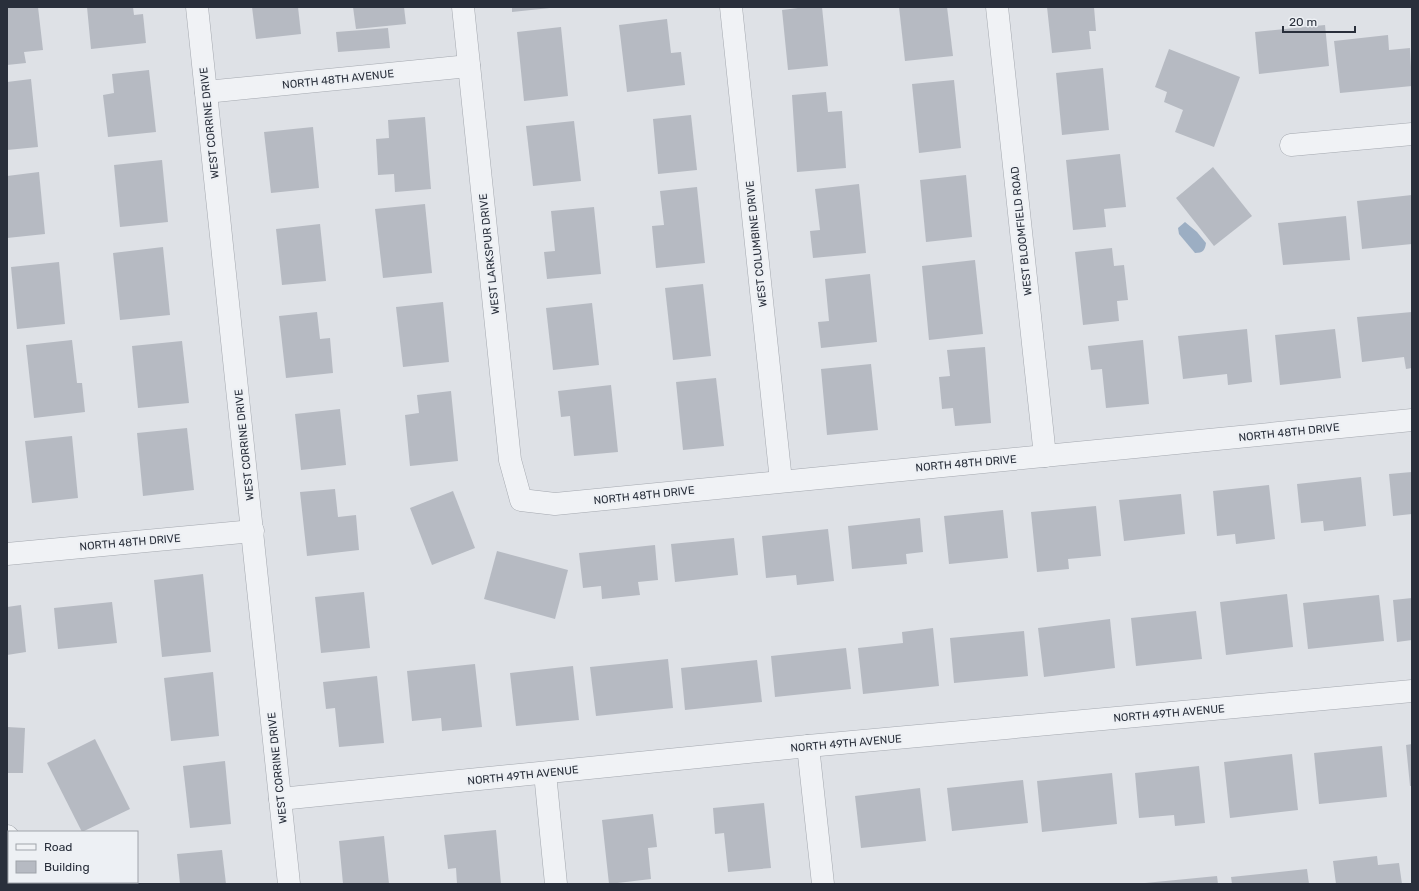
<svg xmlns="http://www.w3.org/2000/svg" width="1419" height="891" font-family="Rubik,sans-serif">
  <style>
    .water { fill: #9caec3 }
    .building { fill: #b6bac2 }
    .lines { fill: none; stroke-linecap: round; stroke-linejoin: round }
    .minor-casing { stroke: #a4a8af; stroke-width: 23 }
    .minor { stroke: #f0f2f5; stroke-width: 22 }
    .labels { text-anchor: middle; stroke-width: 4; stroke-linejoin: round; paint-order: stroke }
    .street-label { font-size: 11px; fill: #292f3b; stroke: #edf0f4 }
  </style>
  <rect width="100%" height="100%" fill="#dee1e6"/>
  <path class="water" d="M1185 222 1197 232 1206 243C1205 250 1203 253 1195 253L1179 234 1178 228Z"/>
  <g class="building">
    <path d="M7 7H38L43 50 24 52 26 63 7 65Z"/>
    <path d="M87 7H133L134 15 143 14 146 43 91 49Z"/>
    <path d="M252 7H298L301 34 256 39Z"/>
    <path d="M353 7H404L406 24 356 29Z"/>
    <path d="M512 7H550V8L512 12Z"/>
    <path d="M806 7H822L828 66 788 70 782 10Z"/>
    <path d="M899 7H947L953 56 905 61Z"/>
    <path d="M1047 7H1094L1096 31H1089L1091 49 1052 53Z"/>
    <path d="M667 19 671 53 681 52 685 85 627 92 619 25Z"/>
    <path d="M1325 25 1329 66 1259 74 1255 32Z"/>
    <path d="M561 27 568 96 524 101 517 32Z"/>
    <path d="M388 28 390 48 338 52 336 32Z"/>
    <path d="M1388 35 1389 50 1410 48 1412 86 1340 93 1334 41Z"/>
    <path d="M1169 49 1240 77 1214 147 1175 132 1183 110 1164 102 1167 92 1155 87Z"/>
    <path d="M1103 68 1109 130 1062 135 1056 73Z"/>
    <path d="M149 70 156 132 108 137 103 95 114 93 112 74Z"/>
    <path d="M31 79 38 147 7 150V82Z"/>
    <path d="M954 80 961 148 919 153 912 84Z"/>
    <path d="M826 92 828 112 842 111 846 168 797 172 792 95Z"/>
    <path d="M691 115 697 170 658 174 653 119Z"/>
    <path d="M425 117 431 189 395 192 394 174 378 175 376 139 389 138 388 120Z"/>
    <path d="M574 121 581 181 533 186 526 126Z"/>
    <path d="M313 127 319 188 271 193 264 132Z"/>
    <path d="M1120 154 1126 207 1104 209 1106 227 1073 230 1066 160Z"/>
    <path d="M162 160 168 222 120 227 114 165Z"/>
    <path d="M1213 167 1252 216 1214 246 1176 198Z"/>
    <path d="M39 172 45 234 7 238V176Z"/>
    <path d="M966 175 972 237 926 242 920 180Z"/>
    <path d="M859 184 866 253 813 258 810 231 820 230 815 189Z"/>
    <path d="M697 187 705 263 656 268 652 226 664 225 660 191Z"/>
    <path d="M1412 195V244L1362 249 1357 201Z"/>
    <path d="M425 204 432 273 383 278 375 209Z"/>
    <path d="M594 207 601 274 547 279 544 252 555 251 551 211Z"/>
    <path d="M1346 216 1350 260 1283 265 1278 223Z"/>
    <path d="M320 224 326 281 282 285 276 229Z"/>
    <path d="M163 247 170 315 120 320 113 253Z"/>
    <path d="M1112 248 1114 266 1124 265 1128 300 1117 301 1119 321 1083 325 1075 252Z"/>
    <path d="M975 260 983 334 929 340 922 266Z"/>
    <path d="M59 262 65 324 17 329 11 267Z"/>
    <path d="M870 274 877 342 821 348 818 322 829 321 825 279Z"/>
    <path d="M703 284 711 356 673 360 665 288Z"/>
    <path d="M443 302 449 362 403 367 396 307Z"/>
    <path d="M592 303 599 365 553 370 546 308Z"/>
    <path d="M317 312 320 339 330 338 333 373 286 378 279 316Z"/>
    <path d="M1412 312V368L1406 369 1404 357 1362 362 1357 317Z"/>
    <path d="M1247 329 1252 382 1228 385 1227 374 1183 379 1178 336Z"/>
    <path d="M1335 329 1341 378 1280 385 1275 335Z"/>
    <path d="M72 340 77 383H82L85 412 34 418 26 345Z"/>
    <path d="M1143 340 1149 404 1106 408 1102 369 1091 370 1088 346Z"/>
    <path d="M182 341 189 403 138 408 132 346Z"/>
    <path d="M985 347 991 423 955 426 953 408 942 409 939 377 950 376 947 350Z"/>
    <path d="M871 364 878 430 827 435 821 369Z"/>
    <path d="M716 378 724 446 683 450 676 382Z"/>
    <path d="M611 385 618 452 574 456 570 416 561 417 558 391Z"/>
    <path d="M451 391 458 461 410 466 405 415 419 413 417 395Z"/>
    <path d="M340 409 346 465 301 470 295 414Z"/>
    <path d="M187 428 194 490 143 496 137 433Z"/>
    <path d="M72 436 78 498 32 503 25 441Z"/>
    <path d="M1412 472V514L1393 516 1389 474Z"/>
    <path d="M1361 477 1366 526 1324 531 1323 521 1301 523 1297 484Z"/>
    <path d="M1269 485 1275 539 1236 544 1235 534 1217 536 1213 491Z"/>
    <path d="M335 489 338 517 356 515 359 550 307 556 300 492Z"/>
    <path d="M453 491 475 548 432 565 410 508Z"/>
    <path d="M1181 494 1185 534 1124 541 1119 500Z"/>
    <path d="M1096 506 1101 556 1068 559 1069 569 1037 572 1031 512Z"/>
    <path d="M1003 510 1008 558 949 564 944 516Z"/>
    <path d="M920 518 923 552 906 554 907 564 852 569 848 526Z"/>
    <path d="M828 529 834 581 797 585 796 575 766 578 762 536Z"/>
    <path d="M734 538 738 575 675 582 671 544Z"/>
    <path d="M655 545 658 580 638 582 640 595 602 599 601 586 583 588 579 553Z"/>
    <path d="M497 551 568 570 555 619 484 599Z"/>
    <path d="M203 574 211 652 162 657 154 580Z"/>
    <path d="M364 592 370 648 321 653 315 597Z"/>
    <path d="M1287 594 1293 647 1226 655 1220 602Z"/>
    <path d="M1379 595 1384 641 1308 649 1303 603Z"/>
    <path d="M1412 598V640L1397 642 1393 600Z"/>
    <path d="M112 602 117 643 58 649 54 608Z"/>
    <path d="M21 605 26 652 7 655V607Z"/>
    <path d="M1196 611 1202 659 1136 666 1131 618Z"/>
    <path d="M1110 619 1115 668 1044 677 1038 628Z"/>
    <path d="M933 628 939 686 863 694 858 648 903 643 902 632Z"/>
    <path d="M1024 631 1028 676 954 683 950 638Z"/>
    <path d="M846 648 851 689 775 697 771 656Z"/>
    <path d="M668 659 673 708 596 716 590 667Z"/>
    <path d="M757 660 762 702 685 710 681 668Z"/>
    <path d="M475 664 482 727 442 731 441 718 412 721 407 671Z"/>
    <path d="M573 666 579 720 516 726 510 673Z"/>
    <path d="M213 672 219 736 171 741 164 678Z"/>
    <path d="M377 676 384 743 339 747 335 708 326 709 323 682Z"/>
    <path d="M7 727 25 728 23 773H7Z"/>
    <path d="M95 739 130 809 82 832 47 763Z"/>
    <path d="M1412 744V786H1410L1406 745Z"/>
    <path d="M1382 746 1387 797 1319 804 1314 753Z"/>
    <path d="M1292 754 1298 810 1230 818 1224 762Z"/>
    <path d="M225 761 231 824 190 828 183 766Z"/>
    <path d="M1199 766 1205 823 1175 826 1174 815 1139 818 1135 773Z"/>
    <path d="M1112 773 1117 824 1042 832 1037 781Z"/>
    <path d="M1023 780 1028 823 952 831 947 788Z"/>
    <path d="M920 788 926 841 861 848 855 796Z"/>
    <path d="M764 803 771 868 728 872 724 833 715 834 713 808Z"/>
    <path d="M653 814 657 847 648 848 651 879 609 884 602 820Z"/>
    <path d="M496 830 501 884H457L456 868 448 869 444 835Z"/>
    <path d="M384 836 389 884H343L339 841Z"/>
    <path d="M222 850 226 884H180L177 854Z"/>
    <path d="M1377 856 1378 865 1399 863 1402 884H1336L1333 861Z"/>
    <path d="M1307 869 1309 884H1232L1231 877Z"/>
    <path d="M1217 876 1218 884H1145V883Z"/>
    <path d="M77 882H126L127 884H77Z"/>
  </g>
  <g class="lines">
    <g class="minor-casing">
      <g id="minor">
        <path d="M197 7 289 884"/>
        <path d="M463 7 510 460 521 500 555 504 1412 420"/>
        <path d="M731 7 781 481"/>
        <path d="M997 7 1045 456"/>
        <path d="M206 92 469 66"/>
        <path d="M1291 145 1412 134"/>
        <path d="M7 554 253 531"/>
        <path d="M808 746 823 884"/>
        <path d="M545 773 556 884"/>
        <path d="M280 799 808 746 1412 691"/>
        <path d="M7 836 9 838"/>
        <path d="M21 882 22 884"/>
      </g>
    </g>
    <use href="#minor" class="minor"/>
  </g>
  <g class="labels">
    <g class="street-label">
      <text transform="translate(338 79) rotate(-6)" y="4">NORTH 48TH AVENUE</text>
      <text transform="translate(209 123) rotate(-96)" y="4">WEST CORRINE DRIVE</text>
      <text transform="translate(1021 231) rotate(-96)" y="4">WEST BLOOMFIELD ROAD</text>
      <text transform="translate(756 244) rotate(-96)" y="4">WEST COLUMBINE DRIVE</text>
      <text transform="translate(489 254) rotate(-96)" y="4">WEST LARKSPUR DRIVE</text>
      <text transform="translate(1289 432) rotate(-6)" y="4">NORTH 48TH DRIVE</text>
      <text transform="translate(244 445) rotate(-96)" y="4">WEST CORRINE DRIVE</text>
      <text transform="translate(966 463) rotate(-5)" y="4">NORTH 48TH DRIVE</text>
      <text transform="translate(644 495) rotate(-6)" y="4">NORTH 48TH DRIVE</text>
      <text transform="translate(130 542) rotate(-5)" y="4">NORTH 48TH DRIVE</text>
      <text transform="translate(1169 713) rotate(-5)" y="4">NORTH 49TH AVENUE</text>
      <text transform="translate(846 743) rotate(-5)" y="4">NORTH 49TH AVENUE</text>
      <text transform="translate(277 768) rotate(-96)" y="4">WEST CORRINE DRIVE</text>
      <text transform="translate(523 775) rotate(-6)" y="4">NORTH 49TH AVENUE</text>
    </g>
  </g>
  <rect width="1419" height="891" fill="none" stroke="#292f3b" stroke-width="16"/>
  <rect x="8" y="831" width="130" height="52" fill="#edf0f4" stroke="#9fa3aa"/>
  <rect x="16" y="844" width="20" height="6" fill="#f0f2f5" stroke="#9fa3aa"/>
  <text x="44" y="851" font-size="12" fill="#292f3b">Road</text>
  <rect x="16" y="861" width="20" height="12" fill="#b6bac2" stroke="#9fa3aa"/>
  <text x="44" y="871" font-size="12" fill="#292f3b">Building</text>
  <path d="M1283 26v6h72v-6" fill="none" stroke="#292f3b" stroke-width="2"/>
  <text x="1289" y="26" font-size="12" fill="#292f3b" stroke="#edf0f4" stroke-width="3" paint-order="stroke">20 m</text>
</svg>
